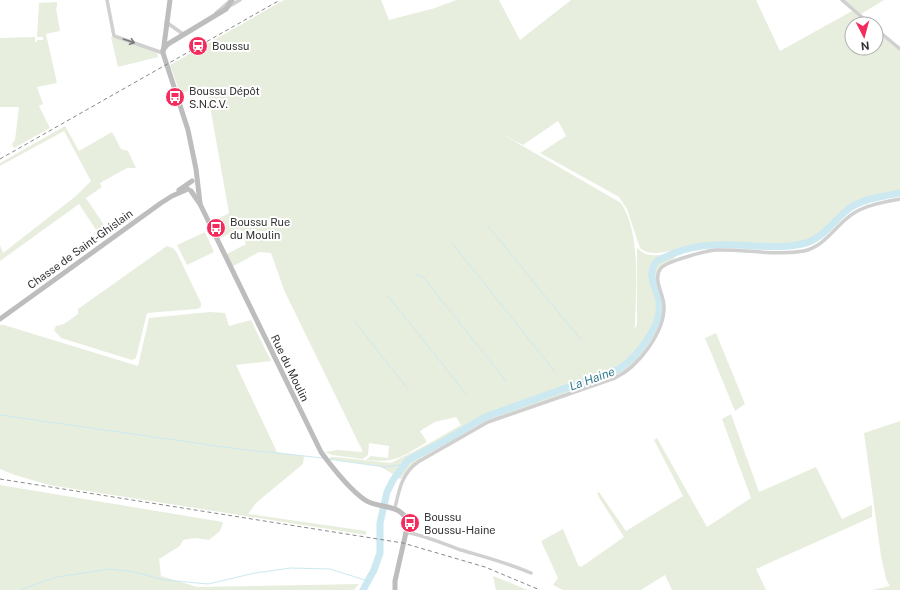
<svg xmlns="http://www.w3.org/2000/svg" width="900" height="590" font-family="'Public Sans',sans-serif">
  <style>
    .green { fill: #e8eede }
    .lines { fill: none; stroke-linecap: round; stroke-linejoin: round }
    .stream { stroke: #cce8f0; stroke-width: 1 }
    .river { stroke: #cce8f0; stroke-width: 7 }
    .street { stroke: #d0d0d0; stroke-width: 3.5 }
    .secondary { stroke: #bdbdbd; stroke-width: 5 }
    .rail { stroke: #888; stroke-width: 1; stroke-dasharray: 4 3; stroke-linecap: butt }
    .oneway { stroke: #7a7a7a }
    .labels { text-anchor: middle; stroke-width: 4; stroke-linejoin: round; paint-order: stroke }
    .poi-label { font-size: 11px; fill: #333; stroke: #fff; text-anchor: start }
    .street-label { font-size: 11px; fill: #333; stroke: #fff }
    .water-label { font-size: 12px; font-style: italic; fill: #347b8f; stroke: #fff }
  </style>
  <rect width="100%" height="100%" fill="#fff"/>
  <g class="green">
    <path d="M284 0H381L389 20 435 8 456 0H499L520 40 571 0H756L780 51 852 11 868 24H852V48H876V31L900 51V191C882 193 860 198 845 209 832 219 822 238 805 242 776 247 746 241 716 243 702 244 688 247 674 251L673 250C662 253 649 256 640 248L627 209 619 197 540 153 566 136 558 121 523 145 502 134 621 203C641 233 636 289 635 325L634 329 637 325V248C648 258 659 256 673 252L675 259 662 265 657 272 663 311 653 337 635 363 615 377 493 419 416 462 409 468 401 479 379 466 330 459V457H335L391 463 428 444 461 425 456 417 435 422 420 431 427 442C401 457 397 463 366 460L371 456 388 458 389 446 369 443 368 455 363 459 332 455 325 452 337 450 363 452 284 290 271 253 259 252 230 268 223 256 246 244 240 229 216 240 209 224 229 213 208 95 205 86 180 93 170 65Z"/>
    <path d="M844 0H884L861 14Z"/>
    <path d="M57 2V7L56 8 60 31 46 34 57 83 37 87 43 104 39 106 50 128 14 148 12 144 15 140 19 107H0V38L35 37V42H37V40H43V37H37L39 3Z"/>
    <path d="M111 37 157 52 158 57 118 67Z"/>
    <path d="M65 126 79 151 112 132 121 149 128 151 136 168H127L100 183 102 187 86 198 110 234 102 239 79 204 0 261V245L3 253 76 196 91 181 64 131 0 166V163Z"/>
    <path d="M205 232 214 252 187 265 177 245Z"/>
    <path d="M167 246 173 248 177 253 201 303V307L197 309 147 313 136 358 132 360 61 338 54 330 56 326 64 324 78 314V309Z"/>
    <path d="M210 312 225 313 229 326 251 320 271 361 236 365 277 452 304 456 303 464 256 503 248 514 366 531V535L49 485 15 475 0 469V325H4L138 366 149 318Z"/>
    <path d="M716 333 745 404 735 411 705 338Z"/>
    <path d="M731 414 759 492 816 467 842 519 872 505V517L756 569 766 590H672L665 575 641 590H563L553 585 558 578 541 541 563 529 578 565 581 567 624 537 600 499 597 493 599 492 626 531 683 496 654 440 657 438 707 527 751 498 722 419Z"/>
    <path d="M900 421V590H872L890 586 886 579 881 556 864 433Z"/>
    <path d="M0 485 223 522 220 531 209 540 195 538 183 540 180 546 159 559 161 576 197 587 359 584 354 590H0Z"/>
    <path d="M493 576 528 590H496Z"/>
  </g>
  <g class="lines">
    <g class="stream">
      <path d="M488 226 581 340"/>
      <path d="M452 243 555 372"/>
      <path d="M415 274 423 277 506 381"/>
      <path d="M388 296 466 394"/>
      <path d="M355 322 407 388"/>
      <path d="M0 415 238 449 323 458"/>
      <path d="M328 459 385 467 405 464"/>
      <path d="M20 590 56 577 110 569 134 572 165 580 208 584 255 573 291 568 330 569 368 581"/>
    </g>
    <path class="river" d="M363 590 374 570 380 553V523L387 492 393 480 408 460 446 440 485 417 619 369C637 357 663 325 659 302 657 287 645 275 657 261 674 252 696 245 715 245 746 243 776 251 806 243 826 237 836 216 853 206 867 198 885 196 900 193"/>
    <g class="street">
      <path d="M107 0 114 36 163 53"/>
      <path d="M842 0 870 24"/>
      <path d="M228 7 240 0"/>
      <path d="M216 13 230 1"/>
      <path d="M166 22 183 34"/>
      <path d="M876 29 900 49"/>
      <path d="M395 508C399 490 402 473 418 462L488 422 615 378C638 367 665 332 664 306 664 294 652 279 661 268 666 263 674 261 680 259 692 255 703 251 716 250 745 249 774 256 804 251 826 246 836 224 854 213 866 205 885 202 900 199"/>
      <path d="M406 532C426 536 442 543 461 550 485 557 508 563 531 573"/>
    </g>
    <g class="secondary">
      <path d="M170 0 163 53 188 130 196 169 200 203"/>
      <path d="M163 50 168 44 226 9 232 0"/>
      <path d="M179 190 192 181"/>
      <path d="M191 191 200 204 321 452C332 467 349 489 365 500 379 510 408 502 407 528L395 581V590"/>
      <path d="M0 319 161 203 172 196 188 189"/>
    </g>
    <g class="rail">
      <path d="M0 159 280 0"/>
      <path d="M0 479 403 543 485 567 540 590"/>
    </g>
  </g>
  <defs><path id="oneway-shaft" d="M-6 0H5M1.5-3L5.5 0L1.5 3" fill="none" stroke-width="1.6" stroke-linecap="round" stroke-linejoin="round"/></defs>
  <use class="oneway" href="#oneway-shaft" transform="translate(129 41) rotate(19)"/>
  <defs>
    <g id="station-disc" transform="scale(1)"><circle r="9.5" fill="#f32c5d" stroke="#fff"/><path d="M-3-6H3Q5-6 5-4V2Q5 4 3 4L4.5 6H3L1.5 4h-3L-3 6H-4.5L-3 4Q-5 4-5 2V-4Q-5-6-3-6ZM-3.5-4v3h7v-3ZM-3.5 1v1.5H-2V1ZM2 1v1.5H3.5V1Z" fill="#fff"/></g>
    <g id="bus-disc" transform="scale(1)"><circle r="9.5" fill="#f32c5d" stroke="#fff"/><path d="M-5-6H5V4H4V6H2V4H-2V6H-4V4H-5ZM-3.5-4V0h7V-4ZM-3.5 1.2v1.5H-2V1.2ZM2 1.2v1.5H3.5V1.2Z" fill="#fff"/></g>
  </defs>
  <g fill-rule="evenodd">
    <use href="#station-disc" x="198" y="46"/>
    <use href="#bus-disc" x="175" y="97"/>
    <use href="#bus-disc" x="216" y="228"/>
    <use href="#bus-disc" x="410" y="523"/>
  </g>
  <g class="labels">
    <g class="poi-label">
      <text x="212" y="50">Boussu</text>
      <text x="189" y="95">Boussu Dépôt<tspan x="189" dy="13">S.N.C.V.</tspan></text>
      <text x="230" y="226">Boussu Rue<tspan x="230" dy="13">du Moulin</tspan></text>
      <text x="424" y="521">Boussu<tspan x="424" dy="13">Boussu-Haine</tspan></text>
    </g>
    <g class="street-label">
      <text transform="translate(80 249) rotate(-36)" y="4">Chasse de Saint-Ghislain</text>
      <text transform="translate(290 368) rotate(64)" y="4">Rue du Moulin</text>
    </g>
    <g class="water-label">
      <text transform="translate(592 379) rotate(-20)" y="4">La Haine</text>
    </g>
  </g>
  <g transform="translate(864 36) rotate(174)"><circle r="19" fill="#ffffff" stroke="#adadad"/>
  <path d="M0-3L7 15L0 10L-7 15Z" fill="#f32c5d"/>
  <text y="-6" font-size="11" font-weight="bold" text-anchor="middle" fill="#333333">N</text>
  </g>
</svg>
